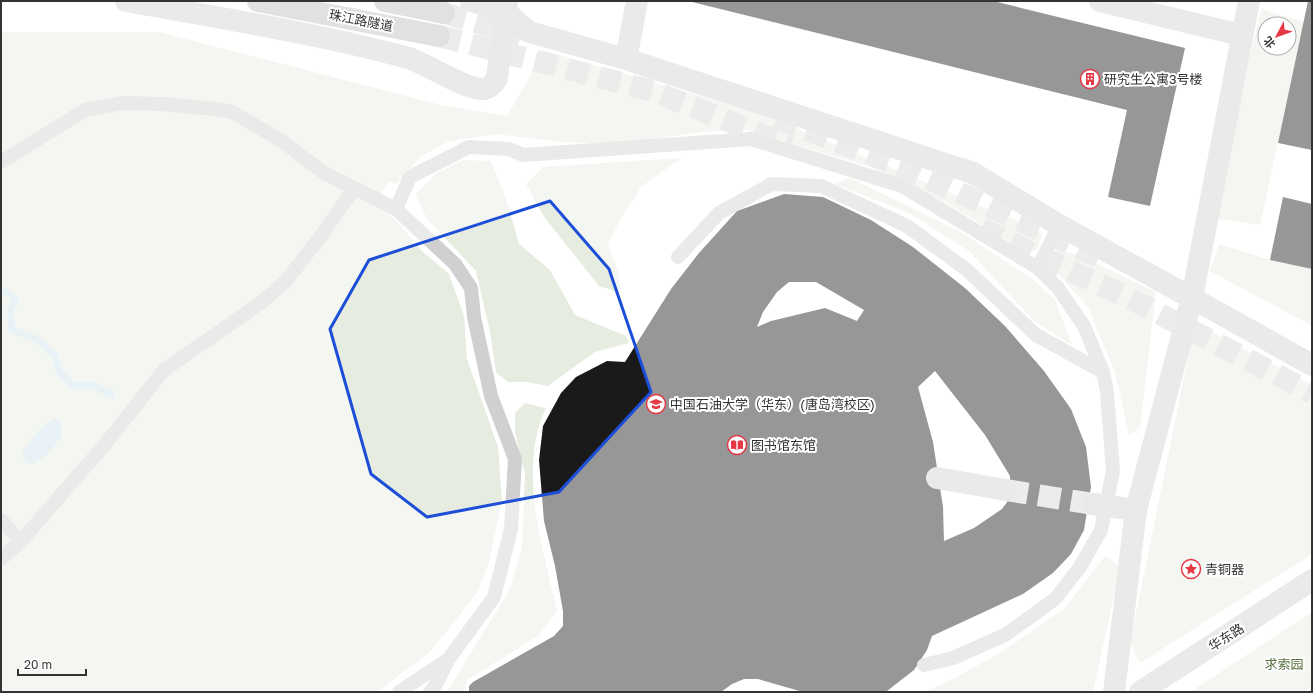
<svg xmlns="http://www.w3.org/2000/svg" width="1313" height="693" font-family="'Golos Text','Noto Sans SC',sans-serif">
  <style>
    .green { fill: #e6ecdf; fill-rule: evenodd }
    .water { fill: #cfe2ee }
    .lines { fill: none; stroke-linecap: round; stroke-linejoin: round }
    .stream { stroke: #cfe2ee; stroke-width: 7 }
    .building { fill: #1a1a1a; fill-rule: evenodd }
    .minor-tunnel { stroke: #d6d6d6; stroke-width: 22; stroke-dasharray: 22 11; stroke-linecap: butt }
    .secondary-tunnel { stroke: #d6d6d6; stroke-width: 22; stroke-dasharray: 22 11; stroke-linecap: butt }
    .service { stroke: #d0d0d0; stroke-width: 14 }
    .minor { stroke: #d0d0d0; stroke-width: 22 }
    .tertiary { stroke: #d0d0d0; stroke-width: 22 }
    .secondary { stroke: #bdbdbd; stroke-width: 22 }
    .marked { fill: none; stroke: #1d4ed8; stroke-width: 3; stroke-linejoin: round }
    .labels { text-anchor: middle; stroke-width: 4; stroke-linejoin: round; paint-order: stroke }
    .street-label { font-size: 13px; fill: #333; stroke: #fff }
    .poi-label { font-size: 13px; fill: #333; stroke: #fff; text-anchor: start }
    .park-label { font-size: 13px; fill: #56703f; stroke: #fff }
  </style>
  <rect width="100%" height="100%" fill="#fff"/>
  <g class="green">
    <path d="M1261 9 1304 22 1260 225 1213 218ZM1265 24H1289V48H1265Z"/>
    <path d="M1 32H159L445 106 507 116 535 68 542 50 765 115 1022 223 1042 234 1038 249 1027 253 993 231 944 202 871 167 742 129 700 132 621 144 561 142 497 134 450 141 421 156 396 184 389 181 375 201 401 226 423 252 449 274 464 316 467 359 498 447 502 501 488 565 477 593 431 651 377 692H1Z"/>
    <path d="M681 158 641 187 620 220 608 244 619 275 621 293 599 286 545 218 526 184 543 167Z"/>
    <path d="M463 160 491 161 506 199 519 244 550 270 575 315 626 336 629 343 595 352 548 386 526 382H508L496 372 490 332 476 271 427 219 416 194 437 173Z"/>
    <path d="M850 178 961 232 1034 280 1055 300 1072 345 1034 321 969 251 911 214 835 184Z"/>
    <path d="M1219 244 1270 260 1312 269V326L1210 271Z"/>
    <path d="M1057 249 1081 256 1156 292 1140 427 1129 435 1115 372 1088 307 1051 266Z"/>
    <path d="M1195 323 1312 385V554L1140 663 1130 643Z"/>
    <path d="M525 403 546 408C517 468 543 550 557 611L538 636 467 680 464 692H447L510 589 522 547 525 474 515 432V413Z"/>
    <path d="M1105 556 1120 567 1093 692H922L943 684 1002 652 1066 607Z"/>
    <path d="M1312 612V692H1190Z"/>
  </g>
  <path class="water" d="M54 418 61 422V438L46 455 34 464 26 463 22 453 38 431Z"/>
  <g class="lines">
    <path class="stream" d="M1 291 10 294 16 302 10 308 12 330 37 339 55 356 59 371 72 385H91L111 394"/>
  </g>
  <g class="building">
    <path d="M688 1H993L1185 48 1150 206 1108 197 1127 110Z"/>
    <path d="M1308 1H1312V150L1278 143Z"/>
    <path d="M784 194 823 197 871 220 913 247 965 288 1005 326 1044 371 1071 409 1086 447 1091 487 1084 530 1071 554 1053 573 1023 594 932 636 927 650 914 670 887 691 882 692H803L758 679H744L732 684 721 692H469V686L473 682 554 636 563 626V611L555 566 544 521 539 460 543 426 561 393 576 377 607 361 625 362 671 289 699 253 737 211ZM789 282H816L864 310 857 321 825 308 771 321 757 327 763 312 777 292ZM935 371 985 435 1010 476V498L1002 509 974 528 944 541 943 507 933 442 918 387Z"/>
    <path d="M1283 197 1312 204V269L1270 260Z"/>
  </g>
  <g class="lines">
    <path class="minor-tunnel" d="M1006 490 1093 504"/>
    <g class="secondary-tunnel">
      <path d="M444 13 521 35"/>
      <path d="M439 36 653 91 790 146"/>
      <path d="M776 118 903 167 1099 257"/>
      <path d="M981 229 1125 296 1312 393"/>
    </g>
    <g class="service">
      <path d="M1 162 85 110 122 103 162 104 215 109 232 112 282 141 324 173 396 209"/>
      <path d="M678 257 719 213 772 184 821 186 907 226 967 270 1036 335 1103 372"/>
      <path d="M1038 268 1059 225"/>
      <path d="M1 520 21 541"/>
      <path d="M1 559 21 541 107 442 164 370 262 302 286 281 320 237 354 189"/>
      <path d="M399 692 447 660"/>
      <path d="M430 692 435 686 448 660 494 597 511 529 515 459 491 396 474 317 471 288 455 264 396 209 410 177 469 147 509 149 523 155 751 139 902 186 1038 268 1058 288 1084 326 1103 372 1107 392 1113 471 1101 530 1080 567 1055 599 1005 635 953 658 924 665"/>
    </g>
    <g class="minor">
      <path d="M1100 1 1241 35"/>
      <path d="M1249 1 1192 298 1312 365"/>
      <path d="M505 11 529 32 626 59 973 173 1059 225 1192 298 1136 510 1114 692"/>
      <path d="M626 59 637 1"/>
      <path d="M937 478 1006 490"/>
      <path d="M1093 504 1136 510"/>
      <path d="M1140 692 1312 580"/>
    </g>
    <g class="tertiary">
      <path d="M126 1C220 18 314 33 405 57 425 62 467 91 483 89 490 88 494 84 497 78L507 1"/>
      <path d="M471 1 505 11"/>
    </g>
    <g class="secondary">
      <path d="M258 1 439 36"/>
      <path d="M385 1 444 13"/>
    </g>
  </g>
  <path d="M0 0H1313V693H0ZM550 201 609 269 651 392 559 492 427 517 371 474 330 329 369 260Z" fill="#fff" fill-opacity=".55" fill-rule="evenodd"/>
  <path class="marked" d="M550 201 609 269 651 392 559 492 427 517 371 474 330 329 369 260Z"/>
  <defs>
    <g id="building-ring" transform="scale(1)"><circle r="9.5" fill="#fff" stroke="#e63946" stroke-width="1.5"/><path d="M-4-6H4V6H1V3H-1V6H-4ZM-2.5-4.3h1.7v1.8h-1.7ZM.8-4.3h1.7v1.8H.8ZM-2.5-1h1.7V.8h-1.7ZM.8-1h1.7V.8H.8Z" fill="#e63946"/></g>
    <g id="university-ring" transform="scale(1)"><circle r="9.5" fill="#fff" stroke="#e63946" stroke-width="1.5"/><path d="M0-5L7-2L0 1L-7-2ZM-4 1L0 2.5L4 1V4Q0 6-4 4Z" fill="#e63946"/></g>
    <g id="library-ring" transform="scale(1)"><circle r="9.5" fill="#fff" stroke="#e63946" stroke-width="1.5"/><path d="M-6-4Q-3-5.5-.7-3.5V5Q-3 3-6 4ZM6-4Q3-5.5 .7-3.5V5Q3 3 6 4Z" fill="#e63946"/></g>
    <g id="sight-ring" transform="scale(1)"><circle r="9.5" fill="#fff" stroke="#e63946" stroke-width="1.5"/><path d="M0-6L1.8-2.2L6-1.7L2.9 1.2L3.7 5.4L0 3.3L-3.7 5.4L-2.9 1.2L-6-1.7L-1.8-2.2Z" fill="#e63946"/></g>
  </defs>
  <g fill-rule="evenodd">
    <use href="#building-ring" x="1090" y="79"/>
    <use href="#university-ring" x="656" y="404"/>
    <use href="#library-ring" x="737" y="445"/>
    <use href="#sight-ring" x="1191" y="569"/>
  </g>
  <g class="labels">
    <g class="street-label">
      <text transform="translate(361 20) rotate(11)" y="5">珠江路隧道</text>
      <text transform="translate(1226 637) rotate(-33)" y="5">华东路</text>
    </g>
    <g class="poi-label">
      <text x="1104" y="84">研究生公寓3号楼</text>
      <text x="670" y="409">中国石油大学（华东）(唐岛湾校区)</text>
      <text x="751" y="450">图书馆东馆</text>
      <text x="1205" y="574">青铜器</text>
    </g>
    <g class="park-label">
      <text x="1284" y="669">求索园</text>
    </g>
  </g>
  <rect width="1313" height="693" fill="none" stroke="#333333" stroke-width="4"/>
  <g transform="translate(1277 36) rotate(229)"><circle r="19" fill="#ffffff" stroke="#adadad"/>
  <path d="M0-3L7 15L0 10L-7 15Z" fill="#e63946"/>
  <text y="-6" font-size="11" font-weight="bold" text-anchor="middle" fill="#333333">北</text>
  </g>
  <path d="M18 669v6h68v-6" fill="none" stroke="#333333" stroke-width="2"/>
  <text x="24" y="669" font-size="12" fill="#333333" stroke="#ffffff" stroke-width="3" paint-order="stroke">20 m</text>
</svg>
